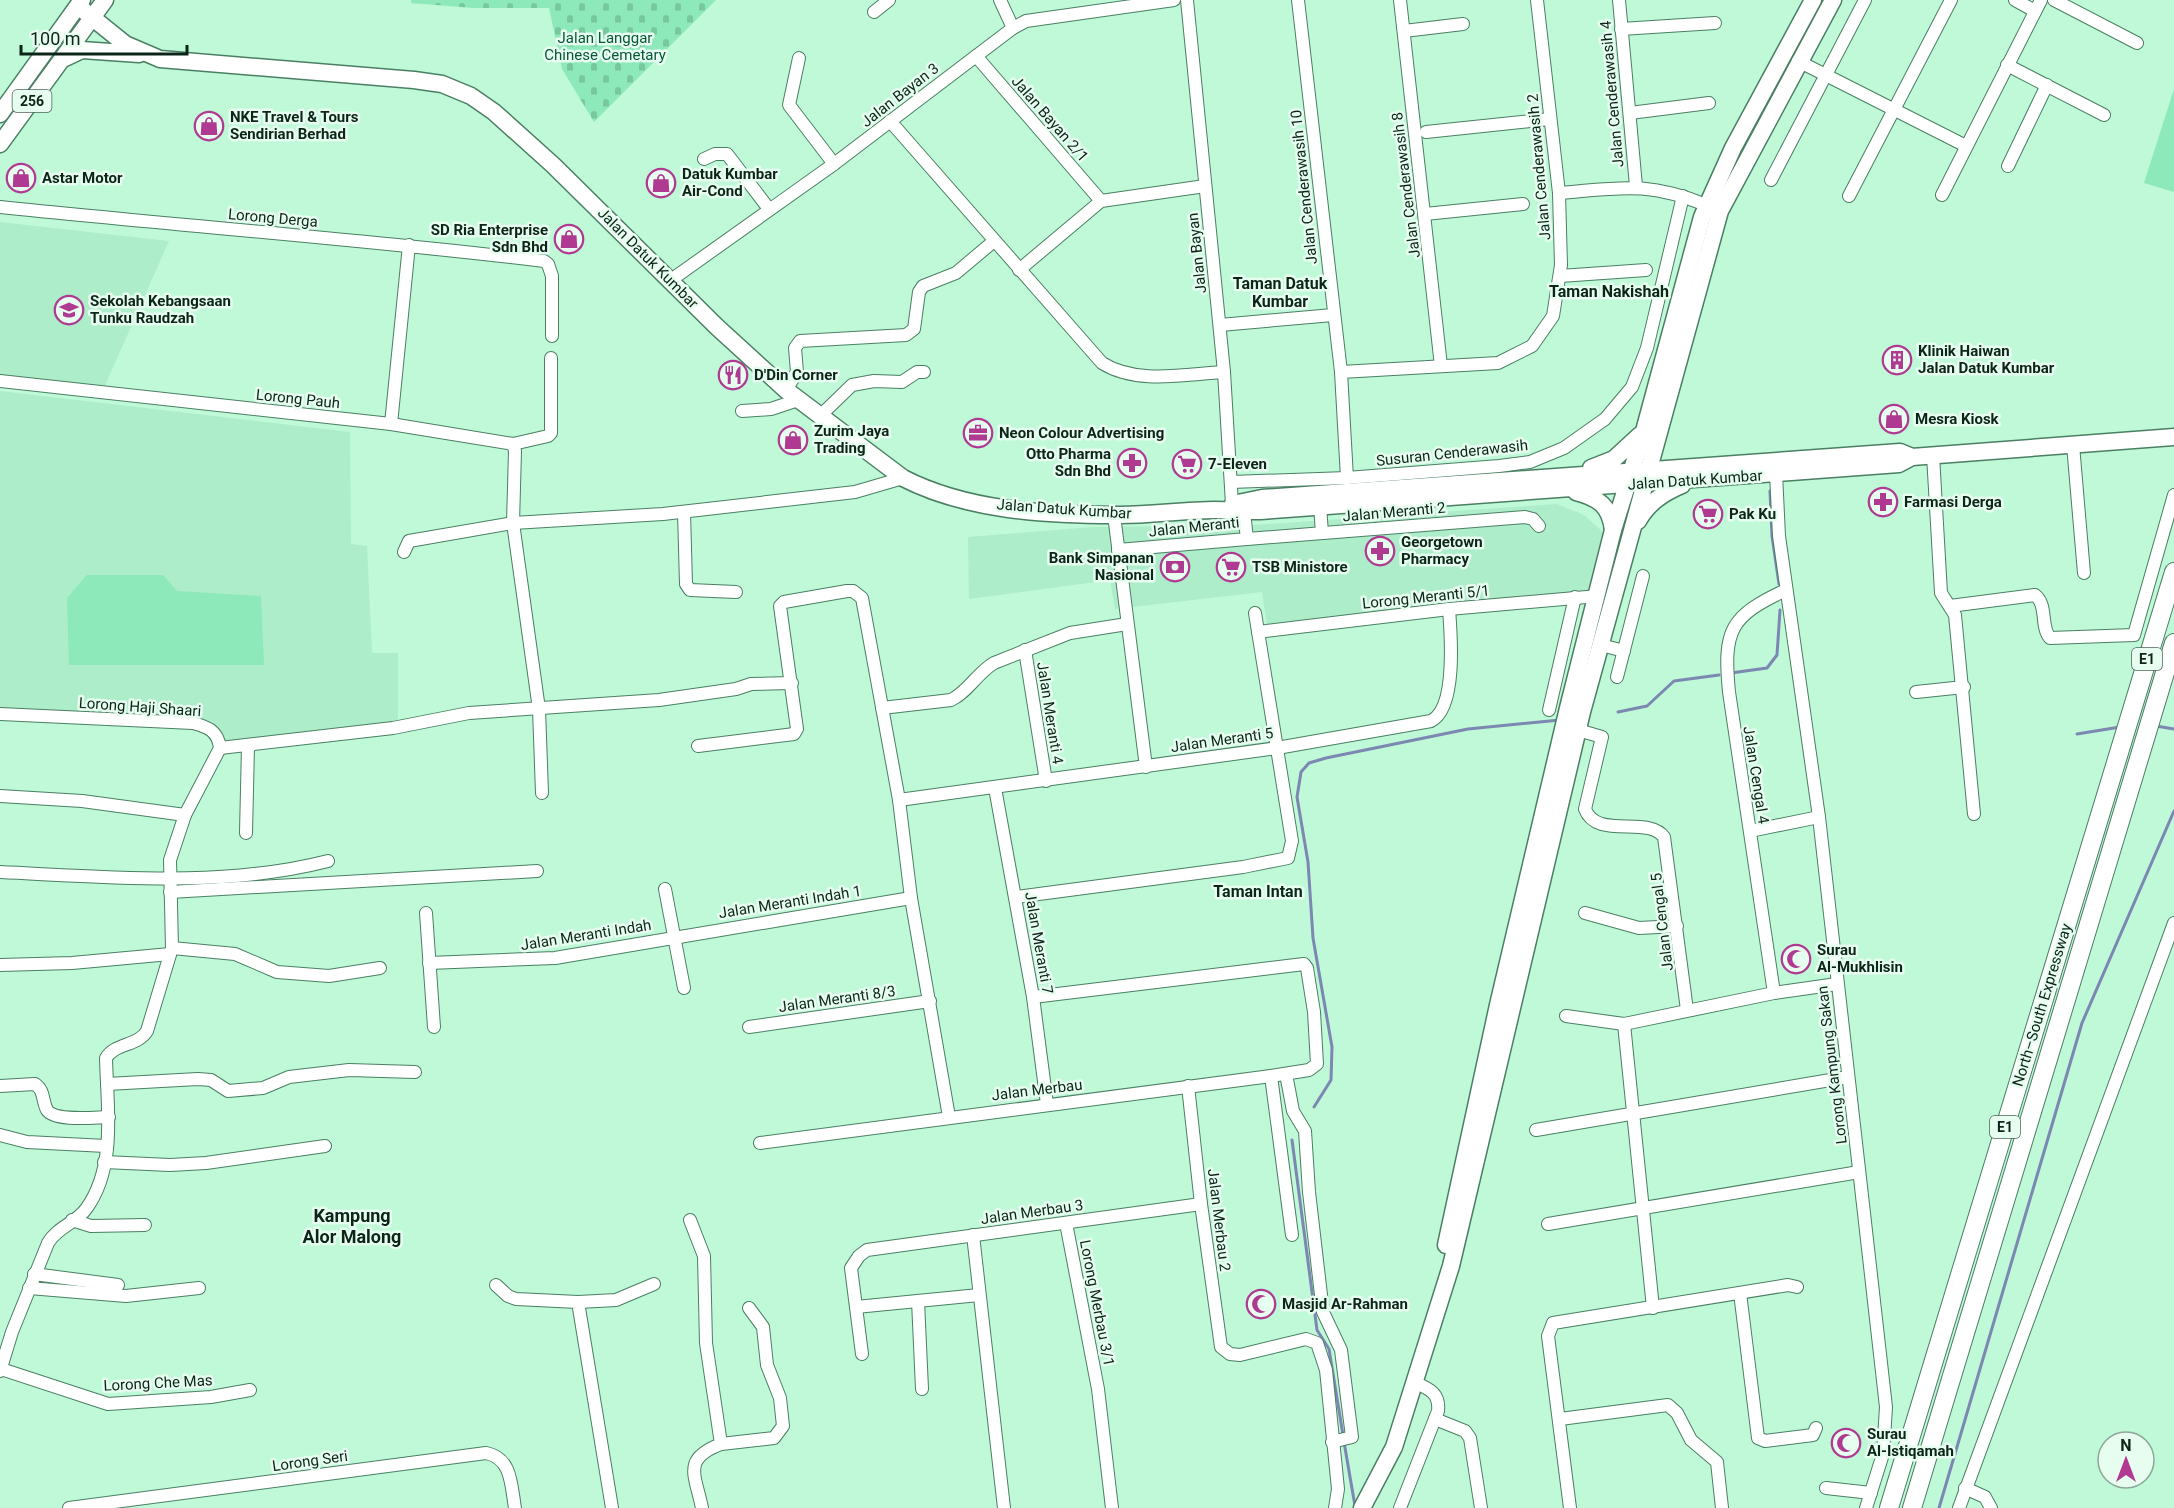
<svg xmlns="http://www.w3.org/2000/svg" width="2174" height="1508" font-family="Roboto,sans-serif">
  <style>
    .built { fill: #adedc9 }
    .green { fill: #8de9b9 }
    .cemetery { fill: url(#cemetery-stones) }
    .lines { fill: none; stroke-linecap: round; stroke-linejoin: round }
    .stream { stroke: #7c87b2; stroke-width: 3 }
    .minor-casing { stroke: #4a7f63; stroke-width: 14 }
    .major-casing { stroke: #4a7f63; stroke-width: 19 }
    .highway-casing { stroke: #4a7f63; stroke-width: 20 }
    .minor { stroke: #fff; stroke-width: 12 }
    .major { stroke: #fff; stroke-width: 16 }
    .highway { stroke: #fff; stroke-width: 18 }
    .labels { text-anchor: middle; stroke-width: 5; stroke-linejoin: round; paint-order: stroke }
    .shield { fill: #e6fdf0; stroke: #4e655a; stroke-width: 1.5 }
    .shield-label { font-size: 14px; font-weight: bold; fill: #0d2419 }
    .park-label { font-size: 15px; fill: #075738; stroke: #e6fdf0 }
    .street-label { font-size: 15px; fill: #0d2419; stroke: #e6fdf0 }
    .poi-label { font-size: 15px; font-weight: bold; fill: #0d2419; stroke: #e6fdf0; text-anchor: start }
    .neighbourhood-label { font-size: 16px; font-weight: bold; fill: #0d2419; stroke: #e6fdf0 }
    .quarter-label { font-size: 18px; font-weight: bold; fill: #0d2419; stroke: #e6fdf0 }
  </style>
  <defs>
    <pattern id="cemetery-stones" width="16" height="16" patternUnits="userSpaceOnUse" patternTransform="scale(1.5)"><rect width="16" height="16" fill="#8de9b9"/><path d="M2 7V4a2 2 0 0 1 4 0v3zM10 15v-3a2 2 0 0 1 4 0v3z" fill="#78c89e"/></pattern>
  </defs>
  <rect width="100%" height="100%" fill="#bff9d8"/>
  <g class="built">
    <path d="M0 222 169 241 103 390 0 379Z"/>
    <path d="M0 391 350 432 351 544 367 546 372 653H398V725L223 741 210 723 0 713Z"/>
    <path d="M1557 504 1584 515 1605 534 1589 594 1267 625 1262 592 1115 609 1110 580 969 599 968 537 1092 527 1254 525Z"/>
  </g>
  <g class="green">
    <path d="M2174 89V192L2144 183Z"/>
    <path d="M87 575H163L177 591 261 596 264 665H69L67 598Z"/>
  </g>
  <path class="cemetery" d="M411 0H716L594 122 562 69 549 8H473L411 3Z"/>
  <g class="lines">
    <g class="stream">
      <path d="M1770 491 1772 536 1779 584"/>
      <path d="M1731 673 1767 668 1777 655 1780 610"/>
      <path d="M1618 712 1647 706 1674 681 1719 675"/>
      <path d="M2156 726 2174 729"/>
      <path d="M2077 734 2120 727"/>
      <path d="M1314 1107 1331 1080 1332 1047 1313 938 1308 862 1297 797 1301 772 1309 763 1326 758 1468 729 1560 720"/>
      <path d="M1292 1140 1317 1330 1329 1349 1343 1435"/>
      <path d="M1344 1442 1355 1506"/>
      <path d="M1939 1508 2082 1023 2174 811"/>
    </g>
    <g class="minor-casing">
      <g id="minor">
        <path d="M1000 0 1013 28"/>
        <path d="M1187 0 1224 372 1232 504"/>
        <path d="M1298 0 1341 372 1347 478"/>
        <path d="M1400 0 1441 366"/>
        <path d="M1619 0 1636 186"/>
        <path d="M2015 0 2035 11"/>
        <path d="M2054 0 2137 43"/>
        <path d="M874 12 889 0"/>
        <path d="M1621 29 1715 23"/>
        <path d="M1404 31 1463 24"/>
        <path d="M976 56 1101 201"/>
        <path d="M799 58 789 105 834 164"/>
        <path d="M1798 61 1966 146"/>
        <path d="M2007 65 2104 115"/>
        <path d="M1630 113 1709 103"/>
        <path d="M890 121 1102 363C1137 385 1185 374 1224 372"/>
        <path d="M1426 132 1550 119"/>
        <path d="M704 159 715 154H727L769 209"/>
        <path d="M2008 166 2047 85"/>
        <path d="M1771 180 1865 0"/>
        <path d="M1559 193C1620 188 1647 181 1706 205"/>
        <path d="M1942 195 2041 0"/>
        <path d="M1849 196 1951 0"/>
        <path d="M0 207C181 226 363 239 544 261L548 264 552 276V336"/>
        <path d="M1425 214 1523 204"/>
        <path d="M1019 270 1101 201 1205 186"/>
        <path d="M1560 276 1646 270"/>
        <path d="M671 280 834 164 1013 28 1026 21 1174 0"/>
        <path d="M1220 325 1333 315"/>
        <path d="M1341 372 1498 363 1532 346 1553 316 1561 265 1559 193 1537 0"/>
        <path d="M0 381 391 424 513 444 515 451 513 523 539 709 542 793"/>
        <path d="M786 390 797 372 795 348 800 341 906 335 914 329 919 292 923 286 956 273 994 241"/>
        <path d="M742 411 771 409 798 400"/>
        <path d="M820 416 852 385 874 381 902 382 917 372H924"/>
        <path d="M391 424 409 245"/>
        <path d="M513 444 548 436 551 433V358"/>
        <path d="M2073 445 2084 573"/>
        <path d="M1933 455 1941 593 1955 615 1974 814"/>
        <path d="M1776 473 1779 536 1819 817 1886 1407 1883 1454 1866 1508"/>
        <path d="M1231 482 1347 478 1499 466 1530 462 1564 448 1605 419 1632 387 1647 348 1683 196"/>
        <path d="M1320 506 1322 533"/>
        <path d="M684 512 686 584 690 590 736 592"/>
        <path d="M1114 515 1146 767"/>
        <path d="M1247 539 1525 517 1533 519 1539 526"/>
        <path d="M1118 550 1247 539 1244 512"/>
        <path d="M404 552 409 541 513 523 663 514 855 492 903 478"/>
        <path d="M1950 606 2035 595C2048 605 2040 627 2050 638L2134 635 2174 495"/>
        <path d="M1258 632 1449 609 1598 596"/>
        <path d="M1601 645 1624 651"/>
        <path d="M1025 650 1046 781"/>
        <path d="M1617 677 1643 576"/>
        <path d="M1916 692 1964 687"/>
        <path d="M882 708 951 700C968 692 977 673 994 663L1070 633 1127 624"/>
        <path d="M1549 710 1575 597"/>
        <path d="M0 714 193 723C208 727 218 731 220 748L185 815 170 860 172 948 147 1031C138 1046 115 1043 106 1058 107 1106 117 1167 86 1209 76 1223 57 1227 48 1243L12 1332 0 1371"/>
        <path d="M1578 730 1602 737 1585 809C1596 840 1648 815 1664 837L1687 1010"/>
        <path d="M698 746 794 734 797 729 780 606 784 602 847 591H853L862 598 899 800 911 898 949 1117"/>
        <path d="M220 748 393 728 469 713 659 700 736 689 751 684 792 683"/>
        <path d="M995 788 1033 997 1047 1104"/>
        <path d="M0 796 82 801 185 815"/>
        <path d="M899 800 1277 748 1431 721C1457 708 1451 635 1449 609"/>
        <path d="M1750 831 1819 817"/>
        <path d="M246 833 248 746"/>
        <path d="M0 872C108 877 223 888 328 861"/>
        <path d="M665 889 684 988"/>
        <path d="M170 892 537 871"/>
        <path d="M1016 897 1243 867 1288 858 1292 841 1255 613"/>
        <path d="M426 913 434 1027"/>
        <path d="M1585 913 1639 928 1677 926"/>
        <path d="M172 948 235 954 277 972 329 976 380 968"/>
        <path d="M429 963 555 958 911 898"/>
        <path d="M0 965 72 963 170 954"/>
        <path d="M1774 993 1729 692C1723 630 1730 616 1786 590"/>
        <path d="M1566 1016 1624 1024 1774 993 1837 984"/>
        <path d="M1624 1024 1653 1308"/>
        <path d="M749 1027 930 1001"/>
        <path d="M1286 1074 1293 1111 1305 1131 1309 1192 1323 1312 1341 1350 1352 1437 1332 1442"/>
        <path d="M1271 1076 1292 1235"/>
        <path d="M107 1084 198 1079 211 1080 228 1091 263 1088 289 1077 349 1070 415 1072"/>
        <path d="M0 1086 35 1084C45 1091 42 1101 47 1110 55 1122 96 1117 109 1117"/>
        <path d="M1188 1086 1201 1204 1221 1347 1230 1354 1240 1355 1306 1339 1317 1343 1326 1370 1338 1489 1335 1508"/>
        <path d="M1536 1130 1848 1077"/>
        <path d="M0 1135 27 1142 106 1146"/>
        <path d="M760 1143 1271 1076 1309 1070 1317 1064 1314 1012 1307 968 1304 964 1033 997"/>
        <path d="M104 1162 170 1165 206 1163 325 1146"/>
        <path d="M72 1220 91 1226 145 1225"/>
        <path d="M690 1220 704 1256 706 1343 721 1444C682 1459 695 1474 702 1508"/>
        <path d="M1066 1223 1098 1389 1112 1508"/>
        <path d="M1548 1224 1859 1172"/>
        <path d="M973 1235 1004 1508"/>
        <path d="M34 1274 118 1285"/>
        <path d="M496 1285 508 1296 516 1299 578 1302 612 1508"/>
        <path d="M29 1288 126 1296 199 1288"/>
        <path d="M1740 1293 1758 1438 1765 1441 1813 1435 1816 1428"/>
        <path d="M918 1301 922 1389"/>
        <path d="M578 1302 616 1300 654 1284"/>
        <path d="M856 1307 979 1295"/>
        <path d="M862 1354 851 1268 859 1256 867 1250 1201 1204"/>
        <path d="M1 1369 108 1404 211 1397 250 1390"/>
        <path d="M1435 1419 1465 1431 1470 1438 1481 1508"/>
        <path d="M1560 1419 1668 1405 1677 1413 1691 1440 1717 1462 1722 1508"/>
        <path d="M721 1444 774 1438 783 1426 780 1398 767 1365 763 1327 749 1308"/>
        <path d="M1826 1488 1871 1493"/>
        <path d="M1965 1488 1985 1497 1991 1508"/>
        <path d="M69 1508 486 1453C512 1458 511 1485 515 1508"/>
        <path d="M1400 1508 1438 1411C1440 1394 1430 1389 1416 1383"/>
        <path d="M1570 1508 1548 1336 1553 1323 1788 1285 1797 1287"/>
        <path d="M1959 1508 2174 923"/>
      </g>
    </g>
    <g class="major-casing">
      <g id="major">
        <path d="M78 6 125 44 160 59 414 80 442 84 471 96 494 112 553 165 717 327 786 390 903 478C965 510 1044 515 1114 515 1147 516 1181 510 1215 510 1230 510 1245 511 1260 511L1899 464 1912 457 1925 456 2174 437"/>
        <path d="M65 58 82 50 139 54"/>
        <path d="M0 114 82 0"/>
        <path d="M0 144 105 0"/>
        <path d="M1591 468 1614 459 1640 435"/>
        <path d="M1576 492C1599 498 1610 506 1613 530"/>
        <path d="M1233 504 1262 498 1319 494 1900 452 1912 457"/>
        <path d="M1638 521C1648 503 1663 493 1682 485"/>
        <path d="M1446 1245 1498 1005 1568 708 1613 530 1644 431 1702 217 1733 148 1813 0"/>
        <path d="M1362 1508 1394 1447 1451 1266 1582 712 1720 211 1833 0"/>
      </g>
    </g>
    <g class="highway-casing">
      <g id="highway">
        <path d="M1889 1508 2174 572"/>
        <path d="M1912 1508 2174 643"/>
      </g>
    </g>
    <use href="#minor" class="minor"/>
    <use href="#major" class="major"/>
    <use href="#highway" class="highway"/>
  </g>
  <defs>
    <g id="shop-ring" transform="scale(1.5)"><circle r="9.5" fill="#e6fdf0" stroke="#b03a91" stroke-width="1.5"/><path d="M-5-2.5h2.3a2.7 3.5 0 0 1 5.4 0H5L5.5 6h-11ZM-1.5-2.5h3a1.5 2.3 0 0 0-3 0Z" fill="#b03a91"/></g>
    <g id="school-ring" transform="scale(1.5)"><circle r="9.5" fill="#e6fdf0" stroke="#b03a91" stroke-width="1.5"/><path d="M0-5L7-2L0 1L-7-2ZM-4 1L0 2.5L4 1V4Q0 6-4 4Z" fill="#b03a91"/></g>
    <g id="building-ring" transform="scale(1.5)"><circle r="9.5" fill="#e6fdf0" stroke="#b03a91" stroke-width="1.5"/><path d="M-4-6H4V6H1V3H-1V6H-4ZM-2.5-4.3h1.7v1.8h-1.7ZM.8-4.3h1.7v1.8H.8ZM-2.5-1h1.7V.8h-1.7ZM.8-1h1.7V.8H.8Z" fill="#b03a91"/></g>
    <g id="restaurant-ring" transform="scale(1.5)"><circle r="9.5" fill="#e6fdf0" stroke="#b03a91" stroke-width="1.5"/><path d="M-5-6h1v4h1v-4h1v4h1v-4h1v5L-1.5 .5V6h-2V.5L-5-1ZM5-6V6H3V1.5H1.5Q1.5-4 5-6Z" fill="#b03a91"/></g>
    <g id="office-ring" transform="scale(1.5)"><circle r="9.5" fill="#e6fdf0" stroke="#b03a91" stroke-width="1.5"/><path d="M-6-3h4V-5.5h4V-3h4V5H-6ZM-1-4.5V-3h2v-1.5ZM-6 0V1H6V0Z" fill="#b03a91"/></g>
    <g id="pharmacy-ring" transform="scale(1.5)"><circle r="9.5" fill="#e6fdf0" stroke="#b03a91" stroke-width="1.5"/><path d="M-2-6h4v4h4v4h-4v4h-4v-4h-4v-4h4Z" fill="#b03a91"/></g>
    <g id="supermarket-ring" transform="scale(1.5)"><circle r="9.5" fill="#e6fdf0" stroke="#b03a91" stroke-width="1.5"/><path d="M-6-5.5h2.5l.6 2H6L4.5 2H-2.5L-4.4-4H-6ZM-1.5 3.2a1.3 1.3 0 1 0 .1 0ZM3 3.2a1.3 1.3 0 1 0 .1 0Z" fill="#b03a91"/></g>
    <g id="bank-ring" transform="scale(1.5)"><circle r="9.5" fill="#e6fdf0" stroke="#b03a91" stroke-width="1.5"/><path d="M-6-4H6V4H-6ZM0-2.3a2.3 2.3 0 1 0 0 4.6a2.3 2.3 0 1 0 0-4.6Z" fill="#b03a91"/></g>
    <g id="mosque-ring" transform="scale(1.5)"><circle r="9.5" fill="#e6fdf0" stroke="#b03a91" stroke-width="1.5"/><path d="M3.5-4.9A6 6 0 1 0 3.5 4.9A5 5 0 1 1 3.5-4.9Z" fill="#b03a91"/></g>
  </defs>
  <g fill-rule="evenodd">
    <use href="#shop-ring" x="209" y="126"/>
    <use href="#shop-ring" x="21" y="178"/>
    <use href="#shop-ring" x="661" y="183"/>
    <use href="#shop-ring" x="569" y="239"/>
    <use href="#school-ring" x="69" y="310"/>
    <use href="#building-ring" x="1897" y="360"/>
    <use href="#restaurant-ring" x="733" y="375"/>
    <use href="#shop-ring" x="1894" y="419"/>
    <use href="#office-ring" x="978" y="433"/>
    <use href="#shop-ring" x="793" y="440"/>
    <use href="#pharmacy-ring" x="1132" y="463"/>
    <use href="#supermarket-ring" x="1187" y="464"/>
    <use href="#pharmacy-ring" x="1883" y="502"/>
    <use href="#supermarket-ring" x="1708" y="514"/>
    <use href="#pharmacy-ring" x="1380" y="551"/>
    <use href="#bank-ring" x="1175" y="567"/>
    <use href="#supermarket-ring" x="1231" y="567"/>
    <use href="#mosque-ring" x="1796" y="959"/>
    <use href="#mosque-ring" x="1261" y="1304"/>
    <use href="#mosque-ring" x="1846" y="1443"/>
  </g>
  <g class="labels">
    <g class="shield">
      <rect x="12.5" y="90" width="39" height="22" rx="4.5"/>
      <rect x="2132" y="648" width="30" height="22" rx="4.5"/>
      <rect x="1990" y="1116" width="30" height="22" rx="4.5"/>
    </g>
    <g class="shield-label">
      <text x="32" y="106">256</text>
      <text x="2147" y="664">E1</text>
      <text x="2005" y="1132">E1</text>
    </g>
    <g class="park-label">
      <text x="605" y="43">Jalan Langgar<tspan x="605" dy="17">Chinese Cemetary</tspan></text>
    </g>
    <g class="street-label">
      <text transform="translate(1612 94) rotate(-95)" y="5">Jalan Cenderawasih 4</text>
      <text transform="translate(900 95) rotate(-38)" y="5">Jalan Bayan 3</text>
      <text transform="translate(1050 119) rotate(49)" y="5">Jalan Bayan 2/1</text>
      <text transform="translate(1539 167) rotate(-95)" y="5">Jalan Cenderawasih 2</text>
      <text transform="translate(1406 185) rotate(-97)" y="5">Jalan Cenderawasih 8</text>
      <text transform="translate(1304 187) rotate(-96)" y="5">Jalan Cenderawasih 10</text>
      <text transform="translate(273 218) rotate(5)" y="5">Lorong Derga</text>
      <text transform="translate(1197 253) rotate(-96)" y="5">Jalan Bayan</text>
      <text transform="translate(648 258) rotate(45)" y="5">Jalan Datuk Kumbar</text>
      <text transform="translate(298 399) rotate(6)" y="5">Lorong Pauh</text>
      <text transform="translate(1452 453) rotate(-6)" y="5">Susuran Cenderawasih</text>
      <text transform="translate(1695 480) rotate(-4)" y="5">Jalan Datuk Kumbar</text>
      <text transform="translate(1064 509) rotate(4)" y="5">Jalan Datuk Kumbar</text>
      <text transform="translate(1394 512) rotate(-5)" y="5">Jalan Meranti 2</text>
      <text transform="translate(1194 527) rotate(-6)" y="5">Jalan Meranti</text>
      <text transform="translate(1426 597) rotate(-6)" y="5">Lorong Meranti 5/1</text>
      <text transform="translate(140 707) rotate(4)" y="5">Lorong Haji Shaari</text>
      <text transform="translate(1050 713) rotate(81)" y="5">Jalan Meranti 4</text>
      <text transform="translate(1222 740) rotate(-8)" y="5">Jalan Meranti 5</text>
      <text transform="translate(1756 775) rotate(81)" y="5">Jalan Cengal 4</text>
      <text transform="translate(790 902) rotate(-9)" y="5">Jalan Meranti Indah 1</text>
      <text transform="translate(1662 922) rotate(-97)" y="5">Jalan Cengal 5</text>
      <text transform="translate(586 935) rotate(-9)" y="5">Jalan Meranti Indah</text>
      <text transform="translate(1039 943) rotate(80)" y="5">Jalan Meranti 7</text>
      <text transform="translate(837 999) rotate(-8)" y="5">Jalan Meranti 8/3</text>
      <text transform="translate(2042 1005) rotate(-73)" y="5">North–South Expressway</text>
      <text transform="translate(1832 1065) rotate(-97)" y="5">Lorong Kampung Sakan</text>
      <text transform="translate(1037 1090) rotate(-7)" y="5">Jalan Merbau</text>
      <text transform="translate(1032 1212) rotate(-8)" y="5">Jalan Merbau 3</text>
      <text transform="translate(1219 1220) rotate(83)" y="5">Jalan Merbau 2</text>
      <text transform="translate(1097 1303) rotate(79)" y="5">Lorong Merbau 3/1</text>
      <text transform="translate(158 1383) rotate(-3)" y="5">Lorong Che Mas</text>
      <text transform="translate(310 1461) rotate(-8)" y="5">Lorong Seri</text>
    </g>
    <g class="poi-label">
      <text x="230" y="122">NKE Travel &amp; Tours<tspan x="230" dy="17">Sendirian Berhad</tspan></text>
      <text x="682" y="179">Datuk Kumbar<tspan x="682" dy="17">Air-Cond</tspan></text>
      <text x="42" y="183">Astar Motor</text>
      <text x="548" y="235" text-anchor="end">SD Ria Enterprise<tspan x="548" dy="17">Sdn Bhd</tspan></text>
      <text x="90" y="306">Sekolah Kebangsaan<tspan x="90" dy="17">Tunku Raudzah</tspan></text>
      <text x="1918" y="356">Klinik Haiwan<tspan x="1918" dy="17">Jalan Datuk Kumbar</tspan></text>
      <text x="754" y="380">D'Din Corner</text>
      <text x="1915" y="424">Mesra Kiosk</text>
      <text x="814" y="436">Zurim Jaya<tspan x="814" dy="17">Trading</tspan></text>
      <text x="999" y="438">Neon Colour Advertising</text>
      <text x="1111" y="459" text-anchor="end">Otto Pharma<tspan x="1111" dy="17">Sdn Bhd</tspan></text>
      <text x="1208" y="469">7-Eleven</text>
      <text x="1904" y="507">Farmasi Derga</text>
      <text x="1729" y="519">Pak Ku</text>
      <text x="1401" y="547">Georgetown<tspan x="1401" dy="17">Pharmacy</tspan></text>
      <text x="1154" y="563" text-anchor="end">Bank Simpanan<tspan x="1154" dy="17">Nasional</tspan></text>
      <text x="1252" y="572">TSB Ministore</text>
      <text x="1817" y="955">Surau<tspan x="1817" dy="17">Al-Mukhlisin</tspan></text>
      <text x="1282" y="1309">Masjid Ar-Rahman</text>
      <text x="1867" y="1439">Surau<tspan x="1867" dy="17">Al-Istiqamah</tspan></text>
    </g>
    <g class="neighbourhood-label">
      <text x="1280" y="289">Taman Datuk<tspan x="1280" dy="18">Kumbar</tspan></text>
      <text x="1609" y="297">Taman Nakishah</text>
      <text x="1258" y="897">Taman Intan</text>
    </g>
    <g class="quarter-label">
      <text x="352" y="1222">Kampung<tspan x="352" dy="21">Alor Malong</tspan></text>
    </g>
  </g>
  <g transform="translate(2126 1460)"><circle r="28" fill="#e6fdf0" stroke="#8fa69a" stroke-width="1.5"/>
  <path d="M0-4.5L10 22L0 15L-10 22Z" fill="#b03a91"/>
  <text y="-9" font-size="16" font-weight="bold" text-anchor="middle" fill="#0d2419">N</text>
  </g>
  <path d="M21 45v9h166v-9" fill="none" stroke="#0d2419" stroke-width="3"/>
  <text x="30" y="45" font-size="18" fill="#0d2419" stroke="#e6fdf0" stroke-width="4.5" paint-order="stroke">100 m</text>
</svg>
